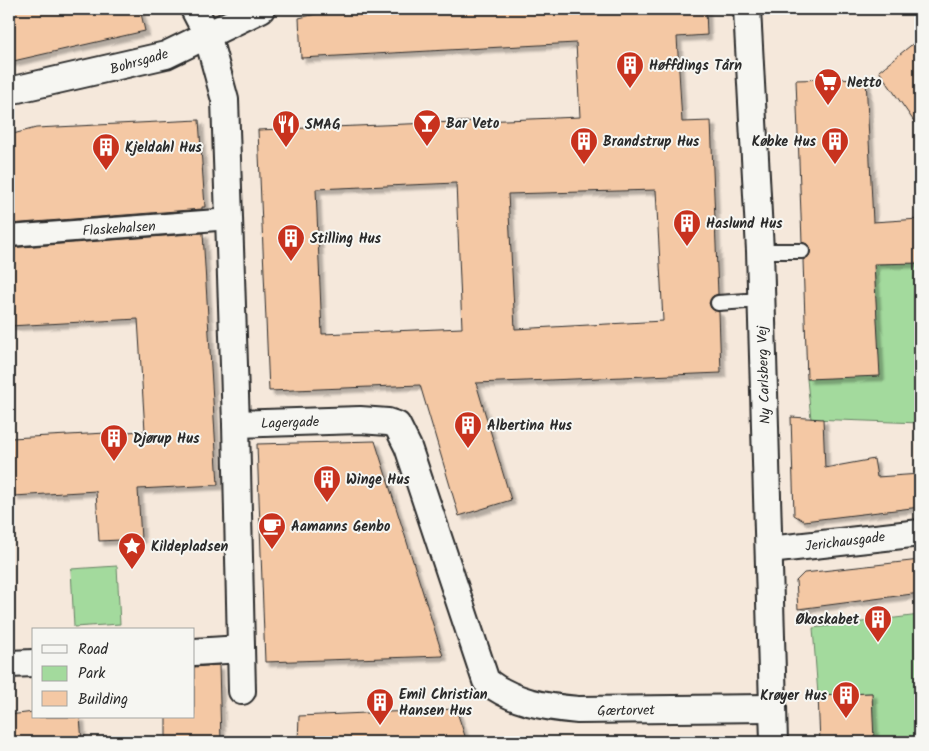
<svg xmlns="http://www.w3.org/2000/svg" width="929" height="751" font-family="Kalam,sans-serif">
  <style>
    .green { fill: #a3da9d; stroke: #678264 }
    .building { fill: #f4c8a4; stroke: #2b2b2b; fill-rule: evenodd; filter: url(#shadow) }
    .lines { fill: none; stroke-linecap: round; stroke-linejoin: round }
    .service-casing { stroke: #2b2b2b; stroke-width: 18 }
    .pedestrian-casing { stroke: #2b2b2b; stroke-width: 24 }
    .minor-casing { stroke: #2b2b2b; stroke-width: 30 }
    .service { stroke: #f6f6f2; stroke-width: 14 }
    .pedestrian { stroke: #f6f6f2; stroke-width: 20 }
    .minor { stroke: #f6f6f2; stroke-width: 26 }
    .labels { text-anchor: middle; stroke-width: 4; stroke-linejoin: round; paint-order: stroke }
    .street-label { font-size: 14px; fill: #2b2b2b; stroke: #f6f6f2 }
    .poi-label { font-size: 14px; font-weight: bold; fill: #2b2b2b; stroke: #f6f6f2; text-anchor: start }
  </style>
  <defs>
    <filter id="shadow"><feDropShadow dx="4.5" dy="4.5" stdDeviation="1" flood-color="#0004"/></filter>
  </defs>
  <rect width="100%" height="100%" fill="#f5e8db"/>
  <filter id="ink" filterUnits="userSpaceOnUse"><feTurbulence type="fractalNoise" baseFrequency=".02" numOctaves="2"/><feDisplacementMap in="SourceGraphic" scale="10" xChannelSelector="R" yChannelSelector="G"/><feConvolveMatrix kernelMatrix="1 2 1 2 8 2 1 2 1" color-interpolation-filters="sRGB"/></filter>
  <g filter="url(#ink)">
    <g class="green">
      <path d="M920 263V423L811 419 807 379 879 375 874 264Z"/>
      <path d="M117 566 120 624 74 627 71 569Z"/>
      <path d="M920 615V742H873L872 693 818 695 813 628Z"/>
      <path d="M714 736 713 742H616L613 739Z"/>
    </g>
    <g class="building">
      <path d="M9 9H140L145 31 9 62Z"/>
      <path d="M337 9H706L707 35 677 37 682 122 711 121 718 294 713 296 709 303 711 308 719 312 721 373 476 383 511 500 459 516 420 385 269 391 258 130 580 117 576 43 301 58 299 18ZM456 183 462 328 322 334 316 189ZM656 190 663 321 515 329 508 194Z"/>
      <path d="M920 38V130L879 71Z"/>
      <path d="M866 78 873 222 920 219V263L874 264 880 376 807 379 803 260 809 256 811 251 807 244 802 242 796 80Z"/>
      <path d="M199 120 205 207H202V209L9 224V135L36 128Z"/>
      <path d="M203 233 218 485 138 489 141 539 99 541 96 491 14 496 11 438 145 431 138 319 9 326V248Z"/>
      <path d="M791 417 823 419 825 468 874 459 877 477 920 474V507L804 521 794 515Z"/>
      <path d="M375 441 443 656 265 662 257 444Z"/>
      <path d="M920 560V593L798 609 796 581 804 573Z"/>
      <path d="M219 665 221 742H166V717H194V667Z"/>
      <path d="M872 693 874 742H820L818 695Z"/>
      <path d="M456 709 467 742H298L299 716Z"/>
      <path d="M34 712V717H80L82 742H9V715Z"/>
    </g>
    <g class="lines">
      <g class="service-casing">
        <g id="service">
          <path d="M760 251H802"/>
          <path d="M718 303 761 300"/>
        </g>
      </g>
      <g class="pedestrian-casing">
        <path id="pedestrian" d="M9 236 230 219"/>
      </g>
      <g class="minor-casing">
        <g id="minor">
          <path d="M194 9 207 34 225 100 236 424 360 420 388 422 397 425 408 447 486 681C513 702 544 707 578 710L773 708"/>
          <path d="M747 9 760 251 774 742"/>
          <path d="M9 91 166 55 261 9"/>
          <path d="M236 424 242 691"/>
          <path d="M769 550 920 533"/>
          <path d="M194 652 241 649"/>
          <path d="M9 664 34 663"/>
        </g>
      </g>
      <use href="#service" class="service"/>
      <use href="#pedestrian" class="pedestrian"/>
      <use href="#minor" class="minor"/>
    </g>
  </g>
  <defs>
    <g id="building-pin" transform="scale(1.4375)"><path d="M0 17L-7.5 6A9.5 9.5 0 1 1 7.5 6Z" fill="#c8321e" stroke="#f6f6f2"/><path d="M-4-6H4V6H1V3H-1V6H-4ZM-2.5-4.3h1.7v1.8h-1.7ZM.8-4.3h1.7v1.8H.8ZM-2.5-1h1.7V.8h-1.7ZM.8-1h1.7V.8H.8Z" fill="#fff"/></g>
    <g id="supermarket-pin" transform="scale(1.4375)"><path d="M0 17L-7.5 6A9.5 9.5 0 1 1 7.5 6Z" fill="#c8321e" stroke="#f6f6f2"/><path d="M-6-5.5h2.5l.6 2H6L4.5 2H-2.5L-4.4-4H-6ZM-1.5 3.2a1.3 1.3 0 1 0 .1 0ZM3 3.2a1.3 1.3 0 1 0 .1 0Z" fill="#fff"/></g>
    <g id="bar-pin" transform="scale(1.4375)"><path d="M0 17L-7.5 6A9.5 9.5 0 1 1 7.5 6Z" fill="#c8321e" stroke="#f6f6f2"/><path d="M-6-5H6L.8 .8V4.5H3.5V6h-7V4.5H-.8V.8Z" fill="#fff"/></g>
    <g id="restaurant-pin" transform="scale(1.4375)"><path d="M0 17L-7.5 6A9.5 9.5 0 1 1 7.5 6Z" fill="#c8321e" stroke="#f6f6f2"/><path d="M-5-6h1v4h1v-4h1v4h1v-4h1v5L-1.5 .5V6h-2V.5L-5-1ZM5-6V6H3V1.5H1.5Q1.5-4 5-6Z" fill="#fff"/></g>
    <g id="cafe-pin" transform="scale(1.4375)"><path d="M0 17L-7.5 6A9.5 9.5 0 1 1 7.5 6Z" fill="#c8321e" stroke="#f6f6f2"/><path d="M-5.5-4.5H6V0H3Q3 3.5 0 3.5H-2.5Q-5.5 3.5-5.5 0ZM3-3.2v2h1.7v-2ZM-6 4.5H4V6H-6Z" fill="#fff"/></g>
    <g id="sight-pin" transform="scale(1.4375)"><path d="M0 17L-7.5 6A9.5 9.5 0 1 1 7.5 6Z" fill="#c8321e" stroke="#f6f6f2"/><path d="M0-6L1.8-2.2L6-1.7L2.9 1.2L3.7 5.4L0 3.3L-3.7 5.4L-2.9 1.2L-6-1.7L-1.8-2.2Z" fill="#fff"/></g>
  </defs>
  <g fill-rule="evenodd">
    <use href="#building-pin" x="630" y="65"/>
    <use href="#supermarket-pin" x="828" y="82"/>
    <use href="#bar-pin" x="427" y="123"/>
    <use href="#restaurant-pin" x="286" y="124"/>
    <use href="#building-pin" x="584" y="141"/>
    <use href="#building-pin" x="835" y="141"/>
    <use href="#building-pin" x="106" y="147"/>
    <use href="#building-pin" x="687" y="223"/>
    <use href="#building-pin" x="291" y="238"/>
    <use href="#building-pin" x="468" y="425"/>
    <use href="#building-pin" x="114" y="438"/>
    <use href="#building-pin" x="327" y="479"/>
    <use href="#cafe-pin" x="272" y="526"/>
    <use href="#sight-pin" x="132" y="546"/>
    <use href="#building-pin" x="878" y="619"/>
    <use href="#building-pin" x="846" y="695"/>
    <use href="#building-pin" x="380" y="702"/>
  </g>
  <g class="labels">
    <g class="street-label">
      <text transform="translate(139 61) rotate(-16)" y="5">Bohrsgade</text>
      <text transform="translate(119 228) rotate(-4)" y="5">Flaskehalsen</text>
      <text transform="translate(763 375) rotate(-92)" y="5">Ny Carlsberg Vej</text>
      <text transform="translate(290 422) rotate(-2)" y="5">Lagergade</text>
      <text transform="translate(845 541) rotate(-7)" y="5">Jerichausgade</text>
      <text transform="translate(626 710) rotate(-1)" y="5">Gærtorvet</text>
    </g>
    <g class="poi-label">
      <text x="649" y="70">Høffdings Tårn</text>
      <text x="847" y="87">Netto</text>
      <text x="446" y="128">Bar Veto</text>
      <text x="305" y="129">SMAG</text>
      <text x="603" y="146">Brandstrup Hus</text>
      <text x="816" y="146" text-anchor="end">Købke Hus</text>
      <text x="125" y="152">Kjeldahl Hus</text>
      <text x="706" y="228">Haslund Hus</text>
      <text x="310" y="243">Stilling Hus</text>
      <text x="487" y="430">Albertina Hus</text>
      <text x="133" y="443">Djørup Hus</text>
      <text x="346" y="484">Winge Hus</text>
      <text x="291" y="531">Aamanns Genbo</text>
      <text x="151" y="551">Kildepladsen</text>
      <text x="859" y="624" text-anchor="end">Økoskabet</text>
      <text x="399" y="699">Emil Christian<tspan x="399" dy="16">Hansen Hus</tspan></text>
      <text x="827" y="700" text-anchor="end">Krøyer Hus</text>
    </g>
  </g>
  <rect width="929" height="751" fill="none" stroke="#f6f6f2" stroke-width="30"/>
  <rect x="15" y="15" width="899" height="721" fill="none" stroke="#2b2b2b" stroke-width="2" filter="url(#ink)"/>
  <rect x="32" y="628" width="162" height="90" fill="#f6f6f2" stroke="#a5a5a2"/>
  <rect x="42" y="645" width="25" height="8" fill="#f6f6f2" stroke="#a5a5a2"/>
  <text x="78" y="654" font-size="15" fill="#2b2b2b">Road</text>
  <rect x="42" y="666" width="25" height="15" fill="#a3da9d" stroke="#a5a5a2"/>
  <text x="78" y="678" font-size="15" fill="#2b2b2b">Park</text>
  <rect x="42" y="691" width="25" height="15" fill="#f4c8a4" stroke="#a5a5a2"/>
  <text x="78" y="704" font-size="15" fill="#2b2b2b">Building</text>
</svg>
